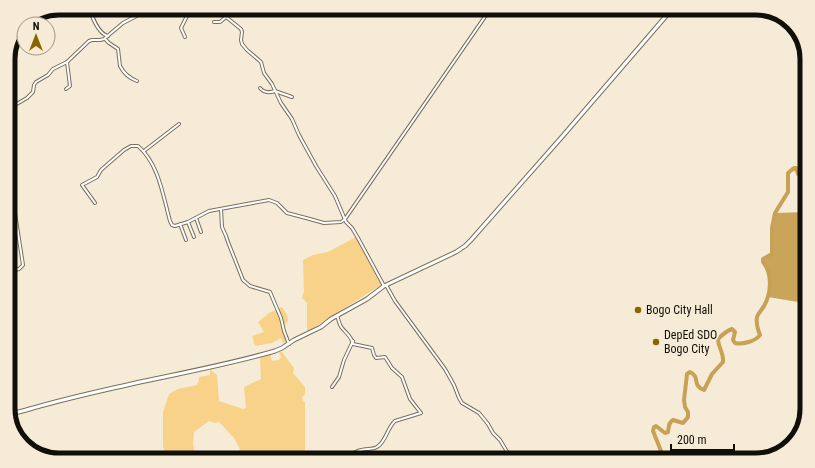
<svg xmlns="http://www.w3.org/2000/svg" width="815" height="468" font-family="'Roboto Condensed',sans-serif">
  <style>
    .green { fill: #f8d289 }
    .forest { fill: #c9a459 }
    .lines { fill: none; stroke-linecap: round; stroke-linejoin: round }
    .river { stroke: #c7a156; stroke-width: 4 }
    .street-casing { stroke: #796f5d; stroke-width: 4 }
    .secondary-casing { stroke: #796f5d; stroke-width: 5 }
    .highway-casing { stroke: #796f5d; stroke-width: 6 }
    .street { stroke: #fff; stroke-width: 2 }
    .secondary { stroke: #fff; stroke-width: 3 }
    .highway { stroke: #fff; stroke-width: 4.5 }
    .poi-dot { fill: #896502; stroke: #f6ebd6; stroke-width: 1.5 }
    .labels { text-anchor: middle; stroke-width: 4; stroke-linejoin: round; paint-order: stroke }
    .poi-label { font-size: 12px; fill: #120f08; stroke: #f6ebd6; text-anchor: start }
    .rim { fill: none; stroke: #120f08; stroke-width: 5 }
  </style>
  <rect width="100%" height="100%" fill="#f6ebd6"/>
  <g class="green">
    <path d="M356 237 381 285 307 332V303L302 298 304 291 303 260 313 255 328 252Z"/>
    <path d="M282 307 287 315 288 321 282 328 286 341 284 344 281 338 272 343 255 346 252 336 264 332 258 322 269 313Z"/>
    <path d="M279 352H282L294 368 293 373 305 387V395L302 397 303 401 305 402V460H238L241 457 236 454 240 449 234 438 219 422 215 423 209 421 194 432 193 444 196 460H167L163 446V412L169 394 178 389 197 385 199 380V377L210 375V369L217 375 219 401 243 409 246 408 244 387 261 379 260 358 270 354 272 361 279 360 281 357Z"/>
  </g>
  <path class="forest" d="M807 212V316L804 303 768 297C772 288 770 270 763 262V259L772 254V228L775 213Z"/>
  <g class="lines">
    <path class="river" d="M662 460 661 451 653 431 654 427 656 426 665 433 668 432C669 427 668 423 673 420L683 423 688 417V412L685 407 684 400 687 374 690 372C701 377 691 385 704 390L712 374 723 362C724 353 718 347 718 339 723 334 726 331 732 329L735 332 733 340 735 343C742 345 756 341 760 335 758 330 756 323 757 317 758 313 762 310 764 306 771 294 773 274 763 262V259L772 254V228L775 213 788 192V173L794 168H796L798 174H800C802 165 800 158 807 151"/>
    <g class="street-casing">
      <g id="street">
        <path d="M89 8C92 17 99 34 108 36"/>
        <path d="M221 8 226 17 241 29 242 32 241 40 242 44 247 50 261 62 264 73 272 84 281 103 292 119 299 135 316 166 335 196 346 222 352 228 358 238 384 286"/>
        <path d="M214 22H220L226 17"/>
        <path d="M185 37 181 28 189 12 185 8"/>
        <path d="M105 39 109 43 118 49 120 66C124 74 129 78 137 81"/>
        <path d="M260 88C264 93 269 93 275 91L292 97"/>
        <path d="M66 89 70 86 67 62"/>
        <path d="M8 109 27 98 33 92 34 85 36 82 48 75 53 69 67 62 89 41 92 40H100L104 39 123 23 152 8"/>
        <path d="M144 151 179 124"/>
        <path d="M8 168 23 265 19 269 8 272"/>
        <path d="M95 203 82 185 97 177 101 170 124 150 131 146H138C159 164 163 196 170 221L172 225 175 226 188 222 209 211 269 200 277 203 287 213 306 218 324 223 341 222 345 219 491 8"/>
        <path d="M221 209 222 227 226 236 228 242 243 280 250 286 270 292 281 318 284 331 289 344"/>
        <path d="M196 218 201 232"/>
        <path d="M188 222 194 237"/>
        <path d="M180 224 186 240"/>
        <path d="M386 285 395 301 445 369 454 385 459 398 462 403 479 413 488 424 493 433 500 440 506 450 508 454V460"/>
        <path d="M337 316C339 320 339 325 342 328 346 333 352 337 353 344L372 348 374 355 376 358 385 357 392 368 402 377 410 399 421 413 395 421C387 428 386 442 377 447 372 450 366 448 361 450 354 452 347 457 340 460"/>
        <path d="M332 387 339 377 344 360 353 341"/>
        <path d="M766 452V457"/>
      </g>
    </g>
    <g class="secondary-casing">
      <path id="secondary" d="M9 414C21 412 32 408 44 405 66 399 87 394 109 389 164 376 220 367 275 351L282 348 294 340 321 327 331 319 367 299 384 286 456 252 465 246 471 240 561 138 673 8"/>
    </g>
    <g class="highway-casing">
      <path id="highway" d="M779 14 786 19"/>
    </g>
    <use href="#street" class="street"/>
    <use href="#secondary" class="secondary"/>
    <use href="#highway" class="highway"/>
  </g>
  <g class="poi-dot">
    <circle cx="638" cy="310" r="4"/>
    <circle cx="656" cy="342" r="4"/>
  </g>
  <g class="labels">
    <g class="poi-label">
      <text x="646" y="314">Bogo City Hall</text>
      <text x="664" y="339">DepEd SDO<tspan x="664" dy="14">Bogo City</tspan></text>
    </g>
  </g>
  <path d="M0 0H815V468H0ZM59 15H756A44 44 0 0 1 800 59V409A44 44 0 0 1 756 453H59A44 44 0 0 1 15 409V59A44 44 0 0 1 59 15Z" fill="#f6ebd6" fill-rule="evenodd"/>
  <path class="rim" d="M59 15H756A44 44 0 0 1 800 59V409A44 44 0 0 1 756 453H59A44 44 0 0 1 15 409V59A44 44 0 0 1 59 15Z"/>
  <g transform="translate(36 36)"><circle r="19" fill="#f6ebd6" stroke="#9b9384"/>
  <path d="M0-3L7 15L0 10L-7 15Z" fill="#896502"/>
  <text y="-6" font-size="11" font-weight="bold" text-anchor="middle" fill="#120f08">N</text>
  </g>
  <path d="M671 444v6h63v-6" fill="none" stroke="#120f08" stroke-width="2"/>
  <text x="677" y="444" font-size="12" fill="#120f08" stroke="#f6ebd6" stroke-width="3" paint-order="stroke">200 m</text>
</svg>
